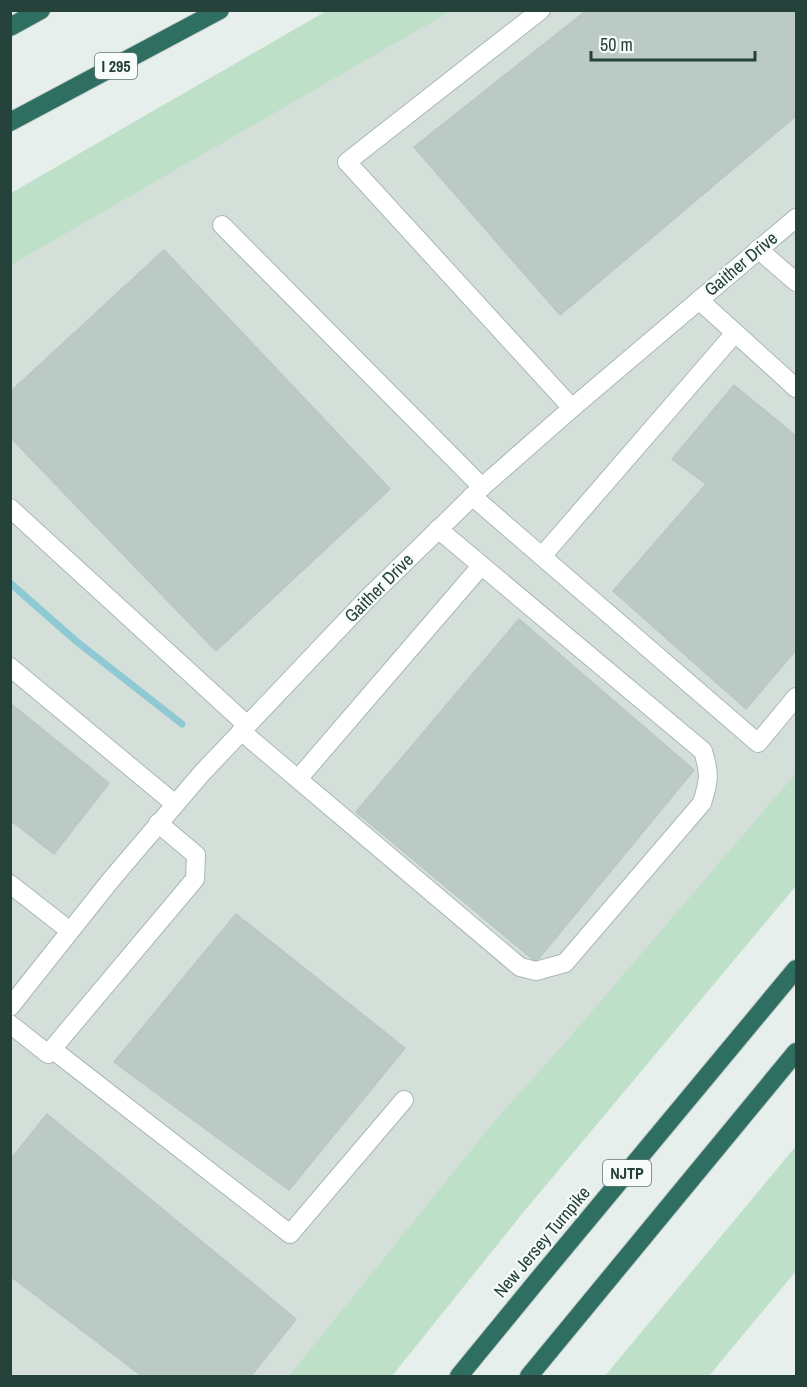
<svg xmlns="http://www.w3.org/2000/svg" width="807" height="1387" font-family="'Archivo Narrow',sans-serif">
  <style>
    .built { fill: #d4dfda }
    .green { fill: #bfe0c8 }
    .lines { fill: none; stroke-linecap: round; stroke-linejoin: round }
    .stream { stroke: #8ec9d4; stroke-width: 7 }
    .building { fill: #bbcac4; stroke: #b8c9c2; stroke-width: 1.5 }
    .minor-casing { stroke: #a8b8b2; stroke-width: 20 }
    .highway-casing { stroke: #c2cac8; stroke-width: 20 }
    .minor { stroke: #fff; stroke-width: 18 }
    .highway { stroke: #2f6f62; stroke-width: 18 }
    .labels { text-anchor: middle; stroke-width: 4.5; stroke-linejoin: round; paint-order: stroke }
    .shield { fill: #f7fbf9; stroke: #637a73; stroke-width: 1.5 }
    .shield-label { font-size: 16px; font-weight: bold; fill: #24423a }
    .street-label { font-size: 18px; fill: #24423a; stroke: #f7fbf9 }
  </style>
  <rect width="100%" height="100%" fill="#e6efeb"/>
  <path class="built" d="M409 11H796V774L322 1376H11V218Z"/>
  <g class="green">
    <path d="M328 10 451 11 11 265V193Z"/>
    <path d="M796 773V886L526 1209 392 1376H289L497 1118 564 1044Z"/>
    <path d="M796 1146V1271L709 1376H605Z"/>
  </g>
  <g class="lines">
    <path class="stream" d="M10 583 76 641 182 724"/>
  </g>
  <g class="building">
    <path d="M587 10H796V116L560 315 414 147Z"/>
    <path d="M164 250 390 489 216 651 10 437V392Z"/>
    <path d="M734 385 796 436V650L746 709 613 591 706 484 672 459Z"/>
    <path d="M519 619 694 770 536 962 356 812Z"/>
    <path d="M10 703 109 783 54 854 10 820Z"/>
    <path d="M236 914 405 1048 289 1190 114 1062Z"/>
    <path d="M47 1114 296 1319 251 1376H142L10 1276V1160Z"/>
  </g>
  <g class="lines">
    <g class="minor-casing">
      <g id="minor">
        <path d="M541 10 347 162 572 408"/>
        <path d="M222 225 482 487"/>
        <path d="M758 249 796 282"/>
        <path d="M699 300 796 388"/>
        <path d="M472 496 758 743 796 697"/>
        <path d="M10 508 247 725"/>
        <path d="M543 555 735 333"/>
        <path d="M10 667 175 804"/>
        <path d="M241 731 520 967 536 971 565 963 702 803C709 781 710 774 703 751L438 529"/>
        <path d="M298 779 481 566"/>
        <path d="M10 884 70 931"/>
        <path d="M10 1007 110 881 202 773 367 599 482 487 572 408 796 218"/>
        <path d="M10 1024 48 1054 195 879 196 855 158 823"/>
        <path d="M52 1049 290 1234 404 1100"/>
      </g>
    </g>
    <g class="highway-casing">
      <g id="highway">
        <path d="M10 27 41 10"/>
        <path d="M10 122 220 10"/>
        <path d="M459 1376 536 1282 796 969"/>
        <path d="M529 1376 796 1052"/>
      </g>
    </g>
    <use href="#minor" class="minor"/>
    <use href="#highway" class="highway"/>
  </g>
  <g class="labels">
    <g class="shield">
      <rect x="95" y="53" width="42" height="26" rx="4.5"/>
      <rect x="603" y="1160" width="48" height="26" rx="4.5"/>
    </g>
    <g class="shield-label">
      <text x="116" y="72">I 295</text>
      <text x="627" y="1179">NJTP</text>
    </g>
    <g class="street-label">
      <text transform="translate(741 264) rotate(-40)" y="6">Gaither Drive</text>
      <text transform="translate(379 588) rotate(-45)" y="6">Gaither Drive</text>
      <text transform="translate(542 1242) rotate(-50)" y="6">New Jersey Turnpike</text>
    </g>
  </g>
  <rect width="807" height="1387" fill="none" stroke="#24423a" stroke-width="24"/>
  <path d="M591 51v9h164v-9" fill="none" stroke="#24423a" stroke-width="3"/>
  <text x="600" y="51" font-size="18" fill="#24423a" stroke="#f7fbf9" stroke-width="4.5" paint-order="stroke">50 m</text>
</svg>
